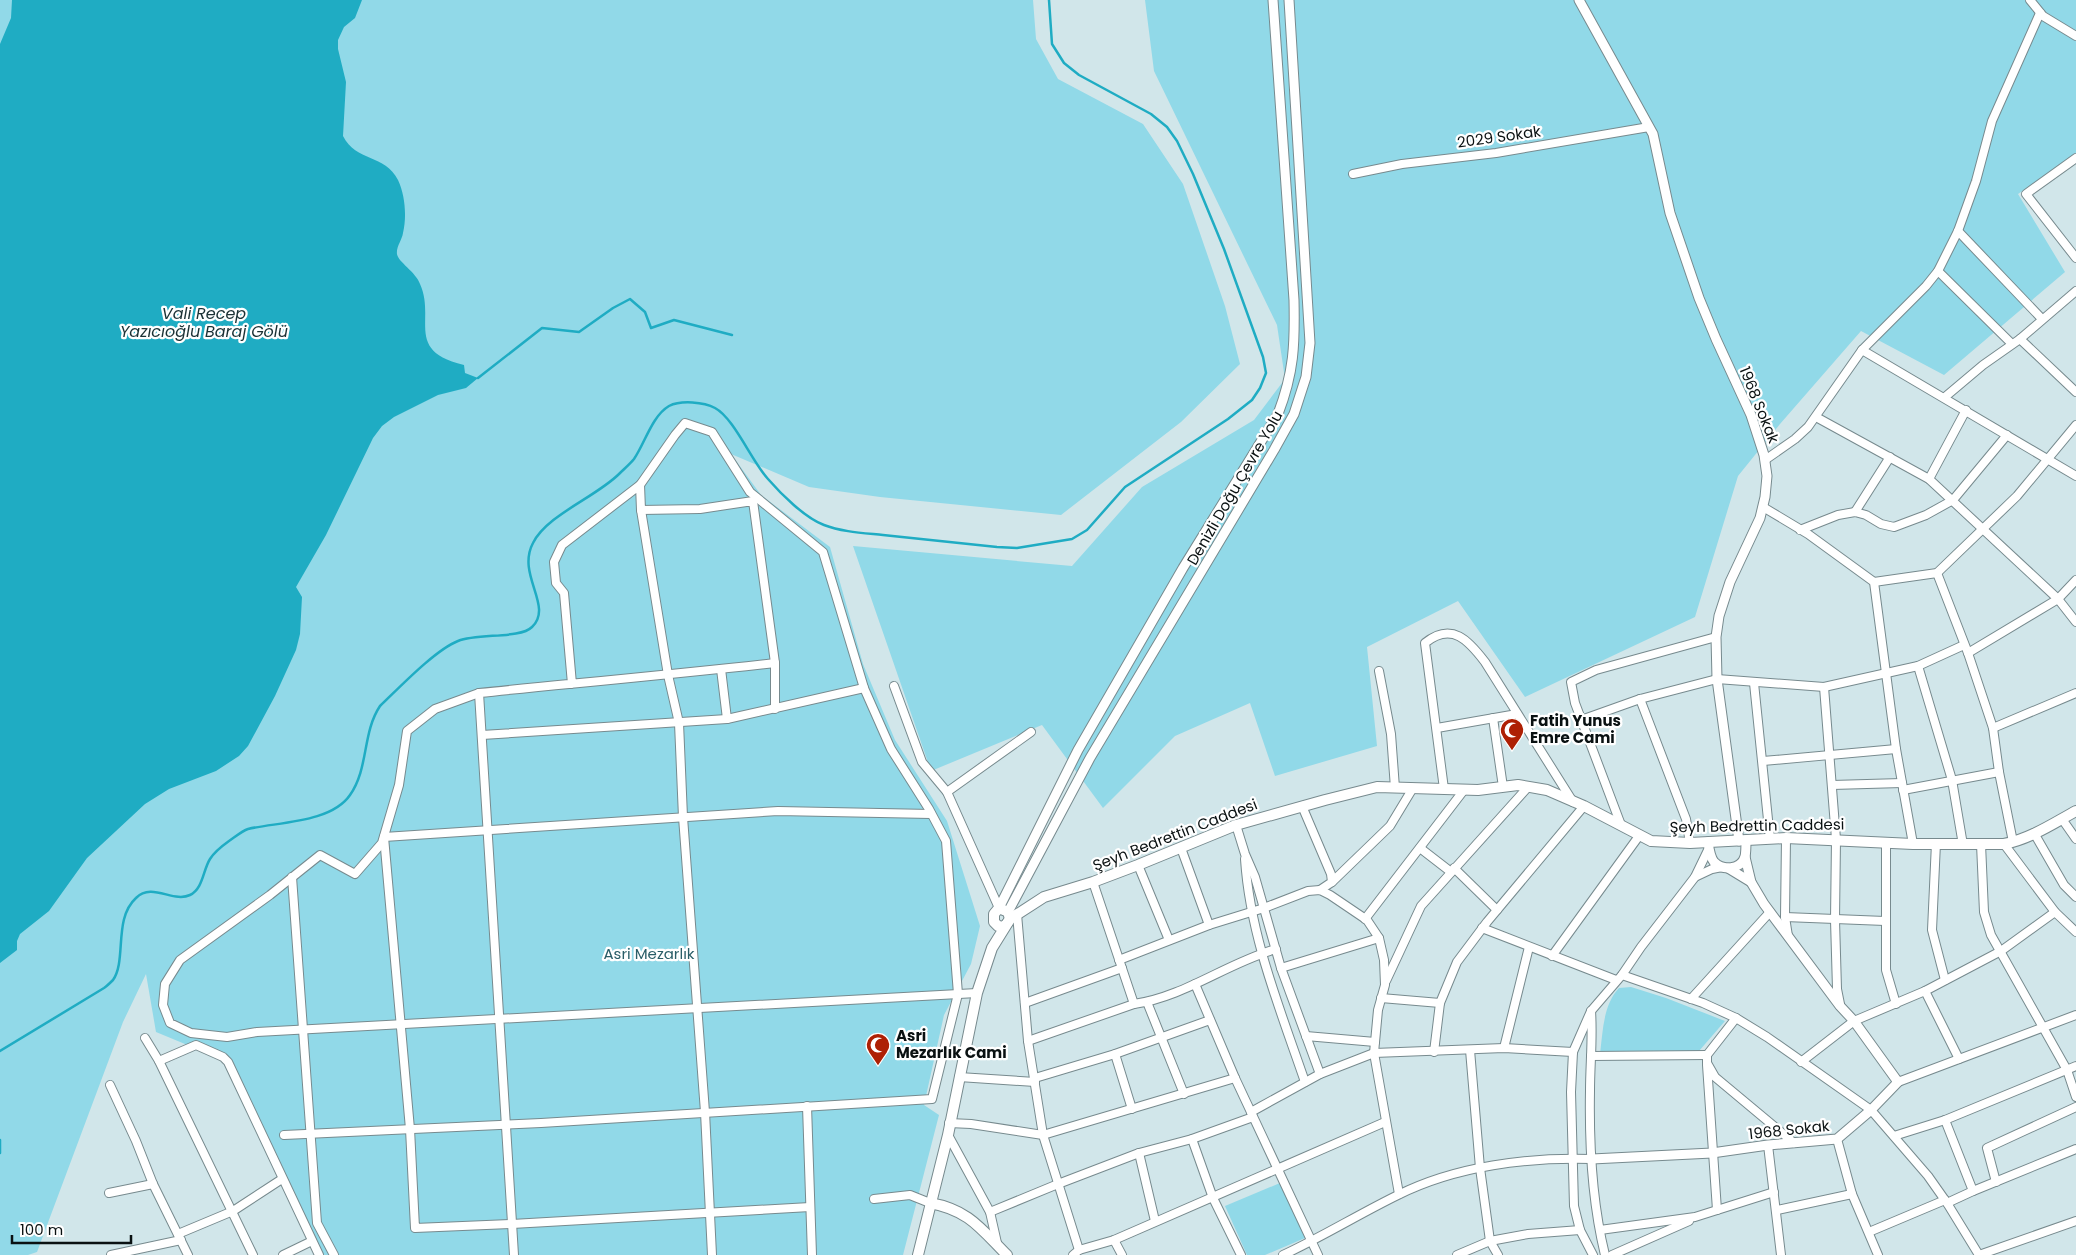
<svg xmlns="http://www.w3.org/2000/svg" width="2076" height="1255" font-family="Poppins,sans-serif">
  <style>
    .green { fill: #91d9e8 }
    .water { fill: #1facc3 }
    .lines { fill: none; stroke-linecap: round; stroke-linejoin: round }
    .stream { stroke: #1facc3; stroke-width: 2.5 }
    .minor-casing { stroke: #778a8e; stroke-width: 10 }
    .tertiary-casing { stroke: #778a8e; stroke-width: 11 }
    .secondary-casing { stroke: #778a8e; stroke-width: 12 }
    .minor { stroke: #fff; stroke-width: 8 }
    .tertiary { stroke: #fff; stroke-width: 9 }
    .secondary { stroke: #fff; stroke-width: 10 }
    .labels { text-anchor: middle; stroke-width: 4.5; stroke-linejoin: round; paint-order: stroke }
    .street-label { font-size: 15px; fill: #0a1112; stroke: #fff }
    .poi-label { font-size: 15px; font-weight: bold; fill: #0a1112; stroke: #fff; text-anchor: start }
    .park-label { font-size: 15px; fill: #2a5e68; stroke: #fff }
    .water-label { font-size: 16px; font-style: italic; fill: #1b3135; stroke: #fff }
  </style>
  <rect width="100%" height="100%" fill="#d1e6ea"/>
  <g class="green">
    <path d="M0 0H1033L1036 39 1058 79 1143 124 1183 184 1225 306 1240 364 1181 422 1061 515 880 497 809 487 731 454 761 495 830 547 863 664 895 740 947 821 980 926 971 964 944 1015 924 1105 939 1115 903 1255H319L226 1061 156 1032 146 974 123 1022 37 1252 28 1255H0Z"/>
    <path d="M1145 0H2076V153L2018 194 2065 272 1944 375 1861 331 1780 424 1738 476 1695 617 1525 697 1458 601 1367 647 1377 746 1275 776 1250 703 1175 736 1103 808 1042 725 931 771 853 546 1072 566 1142 487 1254 420 1285 379 1277 325 1154 71Z"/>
    <path d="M1631 987 1666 998 1725 1021 1699 1051 1600 1054C1603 1031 1603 1005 1619 988Z"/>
    <path d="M1280 1183 1305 1238 1265 1255H1247L1225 1206Z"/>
  </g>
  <path class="water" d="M12 0H362L355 18 344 27 338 40V49L346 82 343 136C356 162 385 154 398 180 405 195 407 216 403 233 402 240 396 247 397 254 398 262 416 272 420 284 436 319 404 351 464 365L465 373 478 378 466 388 438 395 394 417 382 426 373 438 326 535 296 587 302 597 300 634 296 650 275 696 248 746 239 756 216 771 169 789 145 804 87 858 49 911 20 934 17 941V950L0 963V44L11 18Z"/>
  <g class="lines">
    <g class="stream">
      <path d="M478 378 542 328 579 332 613 308 630 299 645 312 651 328 674 320 732 335"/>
      <path d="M0 1051 104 988C107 986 110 983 113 980 127 960 113 919 136 898 152 882 173 903 190 895 203 889 203 870 210 859 215 851 222 846 229 841 235 837 242 831 248 829 277 822 331 823 350 795 369 768 362 733 380 706 399 688 435 650 458 641 478 633 520 639 532 627 554 606 516 575 533 543 547 515 596 497 619 474 624 469 630 464 634 459 645 443 652 416 669 406 681 400 704 402 715 408 734 418 752 462 768 479 781 494 805 518 824 525 842 532 864 533 883 535 921 539 959 543 997 547L1017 548 1072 539 1087 530 1125 487 1228 419 1252 400 1260 388 1266 373 1263 357 1224 249 1193 174 1177 141 1167 127 1151 114 1079 75 1064 63 1052 44 1049 0"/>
      <path d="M0 1140V1153"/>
    </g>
    <g class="minor-casing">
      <g id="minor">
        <path d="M2030 0 2043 16 2076 36"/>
        <path d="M2076 158 2026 194 2076 258"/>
        <path d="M1353 174 1402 164 1496 153 1649 127"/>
        <path d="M1958 231 2042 319"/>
        <path d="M1938 271 2012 344"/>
        <path d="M2020 339 2076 392"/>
        <path d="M1862 350 1926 286 1938 271 1958 231 1976 181 1992 121 2040 13"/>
        <path d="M1945 397 1983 365 2020 339 2076 291"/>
        <path d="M1816 417 1929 479 2058 599 2076 622"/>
        <path d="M1765 460 1795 439 1808 427 1862 350 2076 476"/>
        <path d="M1929 479 1966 410"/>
        <path d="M1763 507 1808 534 1874 582 1896 749 1913 844"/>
        <path d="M641 510 668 675 679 723 683 817 705 1112 712 1255"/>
        <path d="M1855 512 1890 457"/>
        <path d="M1800 530 1838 515 1855 512 1866 515 1881 524 1894 527 1926 515 1953 500 2007 435"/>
        <path d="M1937 573 1968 653 1993 728 1999 772 2013 842"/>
        <path d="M1874 582 1937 573 2017 496 2076 425"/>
        <path d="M1968 653 2058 599 2076 580"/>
        <path d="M1918 666 1952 780 1963 845"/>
        <path d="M721 669 727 719"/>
        <path d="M1379 671 1391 734 1395 788"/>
        <path d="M1754 683 1770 839"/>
        <path d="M894 686 922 762 947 792 999 908"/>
        <path d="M1824 687 1836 839 1835 920 1837 989 1840 1004"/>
        <path d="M479 693 435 709 407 731 399 785 382 843 355 874 320 855 270 895 180 960 165 984 163 1005 170 1023 191 1033 227 1037 257 1032 977 993"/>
        <path d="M1640 699 1686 819 1690 843"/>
        <path d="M775 709V663"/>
        <path d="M1493 718 1503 787"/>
        <path d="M1581 720 1640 699 1717 679 1824 687 1918 666 1964 645"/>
        <path d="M1437 728 1517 714"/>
        <path d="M1993 728 2076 693"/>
        <path d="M482 735 727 719 864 688"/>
        <path d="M1763 761 1896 749"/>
        <path d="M1832 785 1902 783"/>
        <path d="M1444 789 1425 643C1452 621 1469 641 1485 662L1573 802"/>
        <path d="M1903 790 1999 772"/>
        <path d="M947 792 1031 732"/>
        <path d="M1302 806 1331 874 1332 882 1320 890"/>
        <path d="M2062 819 2076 839"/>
        <path d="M1236 825 1245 854 1255 877 1281 968 1320 1074"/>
        <path d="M1621 825 1575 703 1571 682 1596 670 1716 637"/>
        <path d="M2034 833 2064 885 2076 897"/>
        <path d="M1786 838 1785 917 1788 936"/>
        <path d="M1886 842V970L1896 1004"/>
        <path d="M1936 843 1932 930 1945 980"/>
        <path d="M1981 844 1984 912 1991 935 2067 1070 2076 1097"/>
        <path d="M2004 844 2055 912 2076 932"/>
        <path d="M1181 848 1209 925"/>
        <path d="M1420 848 1451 872"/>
        <path d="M1245 859C1250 936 1280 1009 1305 1082"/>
        <path d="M1138 865 1169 940"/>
        <path d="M1454 868 1497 910"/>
        <path d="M292 877 317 1223 334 1255"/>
        <path d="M1695 877 1712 869 1722 867"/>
        <path d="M1093 882 1134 1004"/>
        <path d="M1332 882 1390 826 1413 788"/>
        <path d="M1017 914 1028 1041 1043 1135 1079 1250"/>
        <path d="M1785 917 1885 921"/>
        <path d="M1365 919 1464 790"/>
        <path d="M1482 928 1616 980"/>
        <path d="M1552 956 1639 836"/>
        <path d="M1119 960 1209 925 1264 908 1308 891 1320 890 1330 895 1367 920 1379 938 1384 960 1385 985 1378 1010 1374 1053 1399 1194"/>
        <path d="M1281 968 1379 938"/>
        <path d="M1622 975 1703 1003 1736 1018 1767 1037 1871 1110 1928 1176 1947 1203 1979 1255"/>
        <path d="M1386 981 1421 906 1528 787"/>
        <path d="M1195 984 1235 1078 1318 1255"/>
        <path d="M1925 991 1959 1059"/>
        <path d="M1381 998 1440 1003"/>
        <path d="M1691 999 1770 912"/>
        <path d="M1147 1002 1184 1094"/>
        <path d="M1025 1003 1122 968"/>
        <path d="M1591 1011C1593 1038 1590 1064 1590 1091 1589 1146 1592 1202 1605 1255"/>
        <path d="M1736 1018 1707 1055V1063L1715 1077 1794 1143"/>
        <path d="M1306 1036 1375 1042"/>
        <path d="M145 1038 159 1061 253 1255"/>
        <path d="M1028 1041 1134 1004C1184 997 1227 963 1276 949"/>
        <path d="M1504 1048 1529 947"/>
        <path d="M1470 1050 1480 1168 1490 1241 1498 1255"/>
        <path d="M1434 1052 1440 1003 1457 962 1487 922 1584 806"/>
        <path d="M1115 1054 1132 1109"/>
        <path d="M1591 1056 1707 1055"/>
        <path d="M159 1061 196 1045 223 1057 228 1062 319 1255"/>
        <path d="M1801 1062 1854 1021 1925 991 2001 951 2055 912"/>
        <path d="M1707 1065 1717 1210"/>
        <path d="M959 1077 1035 1082"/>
        <path d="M1035 1078 1115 1054 1210 1020"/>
        <path d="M1898 1082 2076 1015"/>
        <path d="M110 1085 136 1141 153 1184 188 1255"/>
        <path d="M807 1106 812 1255"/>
        <path d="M1251 1112 1320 1074 1374 1053 1504 1048 1573 1052"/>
        <path d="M1945 1120 1973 1191"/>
        <path d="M949 1123 971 1124 1043 1135 1235 1078"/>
        <path d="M284 1135 541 1123 932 1099 958 994 946 841 929 809 891 749 864 688 823 552 750 492 712 432 685 423 675 435 640 485"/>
        <path d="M948 1135 990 1212 997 1243"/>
        <path d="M1894 1136 1945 1120 2076 1066"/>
        <path d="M1192 1139 1213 1198 1241 1255"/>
        <path d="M1837 1139 1852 1194 1878 1255"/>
        <path d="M1768 1145 1781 1255"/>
        <path d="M1139 1153 1155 1221"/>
        <path d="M1996 1182 1987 1148 2076 1107"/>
        <path d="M109 1193 153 1184"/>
        <path d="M874 1199 910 1195 930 1203"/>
        <path d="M1947 1203 1973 1191 2076 1149"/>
        <path d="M810 1207 512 1224 415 1228 410 1129 384 837 778 811 931 814"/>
        <path d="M1777 1210 1852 1194"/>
        <path d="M990 1212 1058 1184 1139 1153 1192 1139 1253 1117"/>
        <path d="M1600 1230 1695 1217 1774 1192"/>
        <path d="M1869 1232 1945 1200"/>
        <path d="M178 1234 233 1211 282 1179"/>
        <path d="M1114 1240 1122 1255"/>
        <path d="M111 1255 181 1240"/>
        <path d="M283 1255 312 1241"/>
        <path d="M514 1255 479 693C578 683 676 674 775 663L753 501 700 509 641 510 640 485 562 545 554 562 556 583 564 593 572 684"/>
        <path d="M1073 1255 1079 1250 1114 1240 1385 1122"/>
        <path d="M1283 1255C1322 1237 1359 1214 1398 1195 1456 1166 1528 1157 1592 1159"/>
        <path d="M1457 1255 1490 1241 1528 1234 1580 1230"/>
        <path d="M1593 1255 1580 1230 1574 1206 1571 1092 1573 1052 1591 1011 1622 975 1641 947 1695 877 1709 848"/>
        <path d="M1612 1255 1689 1221"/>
        <path d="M1979 1255 2076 1221"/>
      </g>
    </g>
    <g class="tertiary-casing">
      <g id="tertiary">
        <path d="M1579 0 1653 134 1670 213 1699 298 1716 339 1751 415 1764 455 1767 476 1765 497 1760 518 1730 582 1719 616 1716 637 1717 679 1739 841"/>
        <path d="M1708 842C1709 849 1710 857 1714 862 1723 871 1740 870 1745 857 1746 852 1746 845 1746 840"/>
        <path d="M1728 868 1751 882"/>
        <path d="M999 908 1078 750 1183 568 1278 414C1294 372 1295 345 1294 300L1273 0"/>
        <path d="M1008 912 1090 758 1274 450 1294 414 1306 377 1310 343 1289 0"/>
        <path d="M1592 1159 1712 1153 1768 1145 1837 1139 1871 1110 1898 1082 1854 1021 1840 1006 1764 904 1751 882 1745 857"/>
      </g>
    </g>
    <g class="secondary-casing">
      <g id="secondary">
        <path d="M1008 922 1004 927 998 926 994 922V914L999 908 1008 912 1010 919"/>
        <path d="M930 1203C969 1210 981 1229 1007 1255"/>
        <path d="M918 1255 948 1135 977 993 992 948 1010 919 1044 897 1093 882 1138 865 1236 825 1325 800 1377 787 1478 790 1518 785 1547 790 1584 806 1651 841 1690 843 1786 838 1913 844H2004C2030 839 2054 823 2076 811"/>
      </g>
    </g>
    <use href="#minor" class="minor"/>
    <use href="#tertiary" class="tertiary"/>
    <use href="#secondary" class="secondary"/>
  </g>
  <defs>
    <g id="mosque-pin" transform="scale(1.25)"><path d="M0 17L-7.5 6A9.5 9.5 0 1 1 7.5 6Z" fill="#ae2004" stroke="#fff"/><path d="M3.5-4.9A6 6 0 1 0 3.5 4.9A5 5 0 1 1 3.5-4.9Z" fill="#fff"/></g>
  </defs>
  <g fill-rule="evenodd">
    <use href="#mosque-pin" x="1512" y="730"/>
    <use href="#mosque-pin" x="878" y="1045"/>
  </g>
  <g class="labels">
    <g class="street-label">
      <text transform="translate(1499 137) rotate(-8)" y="5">2029 Sokak</text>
      <text transform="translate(1759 405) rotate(68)" y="5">1968 Sokak</text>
      <text transform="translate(1235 488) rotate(-60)" y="5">Denizli Doğu Çevre Yolu</text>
      <text transform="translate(1757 826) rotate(-1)" y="5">Şeyh Bedrettin Caddesi</text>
      <text transform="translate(1175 835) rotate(-21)" y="5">Şeyh Bedrettin Caddesi</text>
      <text transform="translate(1789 1130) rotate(-6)" y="5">1968 Sokak</text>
    </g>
    <g class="poi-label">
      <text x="1530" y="726">Fatih Yunus<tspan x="1530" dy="17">Emre Cami</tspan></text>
      <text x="896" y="1041">Asri<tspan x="896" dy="17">Mezarlık Cami</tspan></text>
    </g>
    <g class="park-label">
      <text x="649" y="959">Asri Mezarlık</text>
    </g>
    <g class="water-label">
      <text x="204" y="319">Vali Recep<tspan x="204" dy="18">Yazıcıoğlu Baraj Gölü</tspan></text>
    </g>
  </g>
  <path d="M12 1235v8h119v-8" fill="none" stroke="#0a1112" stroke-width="2.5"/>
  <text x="20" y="1235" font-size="15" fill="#0a1112" stroke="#ffffff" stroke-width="4" paint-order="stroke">100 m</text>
</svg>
